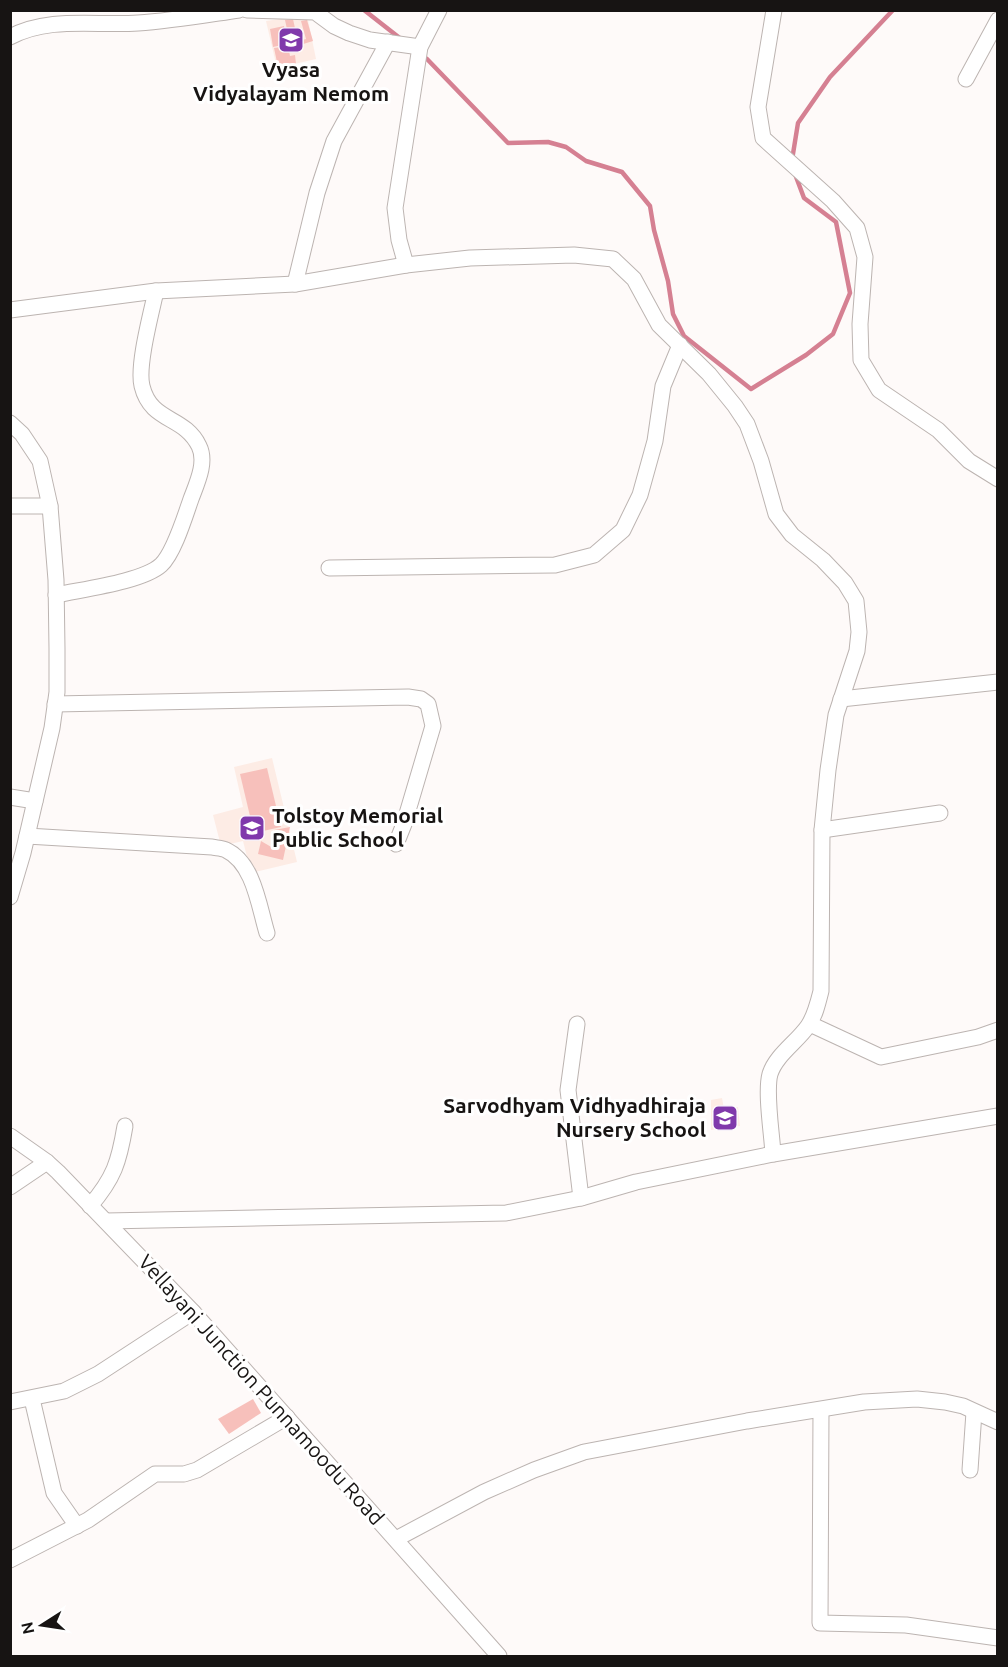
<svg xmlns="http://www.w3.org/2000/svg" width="1008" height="1667" font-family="Ubuntu,sans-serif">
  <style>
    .built { fill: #fdece5 }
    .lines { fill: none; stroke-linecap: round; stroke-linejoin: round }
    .stream { stroke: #d58092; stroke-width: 4.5 }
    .building { fill: #f7c0bb }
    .minor-casing { stroke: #bcb4b1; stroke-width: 17 }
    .minor { stroke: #fff; stroke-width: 15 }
    .labels { text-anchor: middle; stroke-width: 6; stroke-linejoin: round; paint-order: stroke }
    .poi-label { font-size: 21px; font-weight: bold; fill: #171413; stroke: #fff }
    .street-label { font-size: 21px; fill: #171413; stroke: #fff }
  </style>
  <rect width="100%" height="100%" fill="#fefaf9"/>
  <g class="built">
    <path d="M307 15 316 59 277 68 266 21Z"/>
    <path d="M272 758 297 862 251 873 243 841 221 846 213 815 243 807 234 767Z"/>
    <path d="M722 1098 724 1109 738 1107 740 1126 711 1130V1100Z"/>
  </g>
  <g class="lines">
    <g class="stream">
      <path d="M364 10 401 39"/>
      <path d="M427 59 508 143 548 142 566 147 586 161 622 172 650 206 654 230 668 281 673 314 684 336 751 389 806 355 833 334 850 293 836 222 804 198 795 174"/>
      <path d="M792 160 798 123 830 77 893 10"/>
    </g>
  </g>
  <g class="building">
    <path d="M293 19 299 47 291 48 285 20Z"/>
    <path d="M307 20 313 41 300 45 299 41 306 39 301 21Z"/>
    <path d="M284 26 287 44 273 47 270 29Z"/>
    <path d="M288 46 290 56 295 55 296 64 278 67 274 48Z"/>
    <path d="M267 768 281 827 254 833 240 774Z"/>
    <path d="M290 827 283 860 258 854 261 841 273 848 274 830Z"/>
    <path d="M253 1399 261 1413 229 1434 218 1419Z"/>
  </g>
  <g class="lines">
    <g class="minor-casing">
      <g id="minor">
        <path d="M247 10 315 12 334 26 349 33 370 40 420 47"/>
        <path d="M774 10 758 107 763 138 833 201 857 228 865 257 860 324 861 360 879 390 938 430 969 461 998 479"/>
        <path d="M10 37C49 16 95 26 138 23 171 21 205 15 239 10"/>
        <path d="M966 79 998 20"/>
        <path d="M406 265 399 240 395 208 420 47 439 10"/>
        <path d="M295 284 317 193 334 141 388 42"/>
        <path d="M10 310 156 291 295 284 406 265 470 258 574 255 613 259 634 279 659 325 709 374 735 406 747 424 761 461 776 514 792 535 823 560 845 583 856 601 859 632 857 651 836 715 828 770 822 830 821 991C818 1003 815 1016 808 1026 797 1042 776 1055 770 1074 765 1092 772 1134 773 1154"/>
        <path d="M10 423 22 434 40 461 50 506 56 580 57 649V692L52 728 23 853 10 897"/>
        <path d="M10 506H50"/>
        <path d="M329 568 555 565 594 555 623 530 640 495 655 441 663 386 680 345"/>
        <path d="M56 595C83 589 142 582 161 565 174 553 185 516 191 499 197 483 207 462 199 446 184 415 151 423 142 386 137 366 151 314 156 291"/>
        <path d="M841 699 998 682"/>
        <path d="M55 704 408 697 421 699 428 704 433 726 404 824 396 844"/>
        <path d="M10 797 35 801"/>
        <path d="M822 830 940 813"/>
        <path d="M27 836 212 847C216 848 222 848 226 850 254 863 259 907 267 933"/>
        <path d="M577 1024 568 1090 581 1198"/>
        <path d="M810 1024 881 1057 978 1037 998 1030"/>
        <path d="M10 1136 47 1162 58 1172 193 1312 499 1656"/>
        <path d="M10 1187 47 1162"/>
        <path d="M90 1206C114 1178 119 1162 125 1126"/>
        <path d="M106 1221 506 1213 581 1198 636 1182 773 1154 998 1116"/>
        <path d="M32 1399 54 1493 77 1526"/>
        <path d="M10 1402 64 1391 98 1374 193 1312"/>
        <path d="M821 1410 820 1623 906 1625 998 1638"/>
        <path d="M970 1470 974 1412"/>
        <path d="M396 1539 484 1492 534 1470 584 1452 747 1421 864 1402 917 1399 945 1402 963 1406 998 1422"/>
        <path d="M10 1560 88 1520 155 1474H184L197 1470 287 1417"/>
      </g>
    </g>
    <use href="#minor" class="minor"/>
  </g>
  <defs>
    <g id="school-square" transform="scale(1.35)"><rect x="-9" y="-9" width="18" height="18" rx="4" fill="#8039ab" stroke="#fff"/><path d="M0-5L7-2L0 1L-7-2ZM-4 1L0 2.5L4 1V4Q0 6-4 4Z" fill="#fff"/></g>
  </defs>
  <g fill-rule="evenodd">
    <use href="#school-square" x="291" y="40"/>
    <use href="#school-square" x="252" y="828"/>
    <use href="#school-square" x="725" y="1118"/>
  </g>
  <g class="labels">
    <g class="poi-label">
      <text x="291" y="77">Vyasa<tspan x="291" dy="24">Vidyalayam Nemom</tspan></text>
      <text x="272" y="823" text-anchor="start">Tolstoy Memorial<tspan x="272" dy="24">Public School</tspan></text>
      <text x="706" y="1113" text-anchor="end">Sarvodhyam Vidhyadhiraja<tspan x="706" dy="24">Nursery School</tspan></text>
    </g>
    <g class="street-label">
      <text transform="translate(261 1390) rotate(48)" y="7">Vellayani Junction Punnamoodu Road</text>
    </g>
  </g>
  <rect width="1008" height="1667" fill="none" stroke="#171413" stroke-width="24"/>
  <g transform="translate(42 1625) rotate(258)" stroke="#ffffff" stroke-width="4.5" paint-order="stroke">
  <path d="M0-4.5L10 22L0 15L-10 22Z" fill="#171413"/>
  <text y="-9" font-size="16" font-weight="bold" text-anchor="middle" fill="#171413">N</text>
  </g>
</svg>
